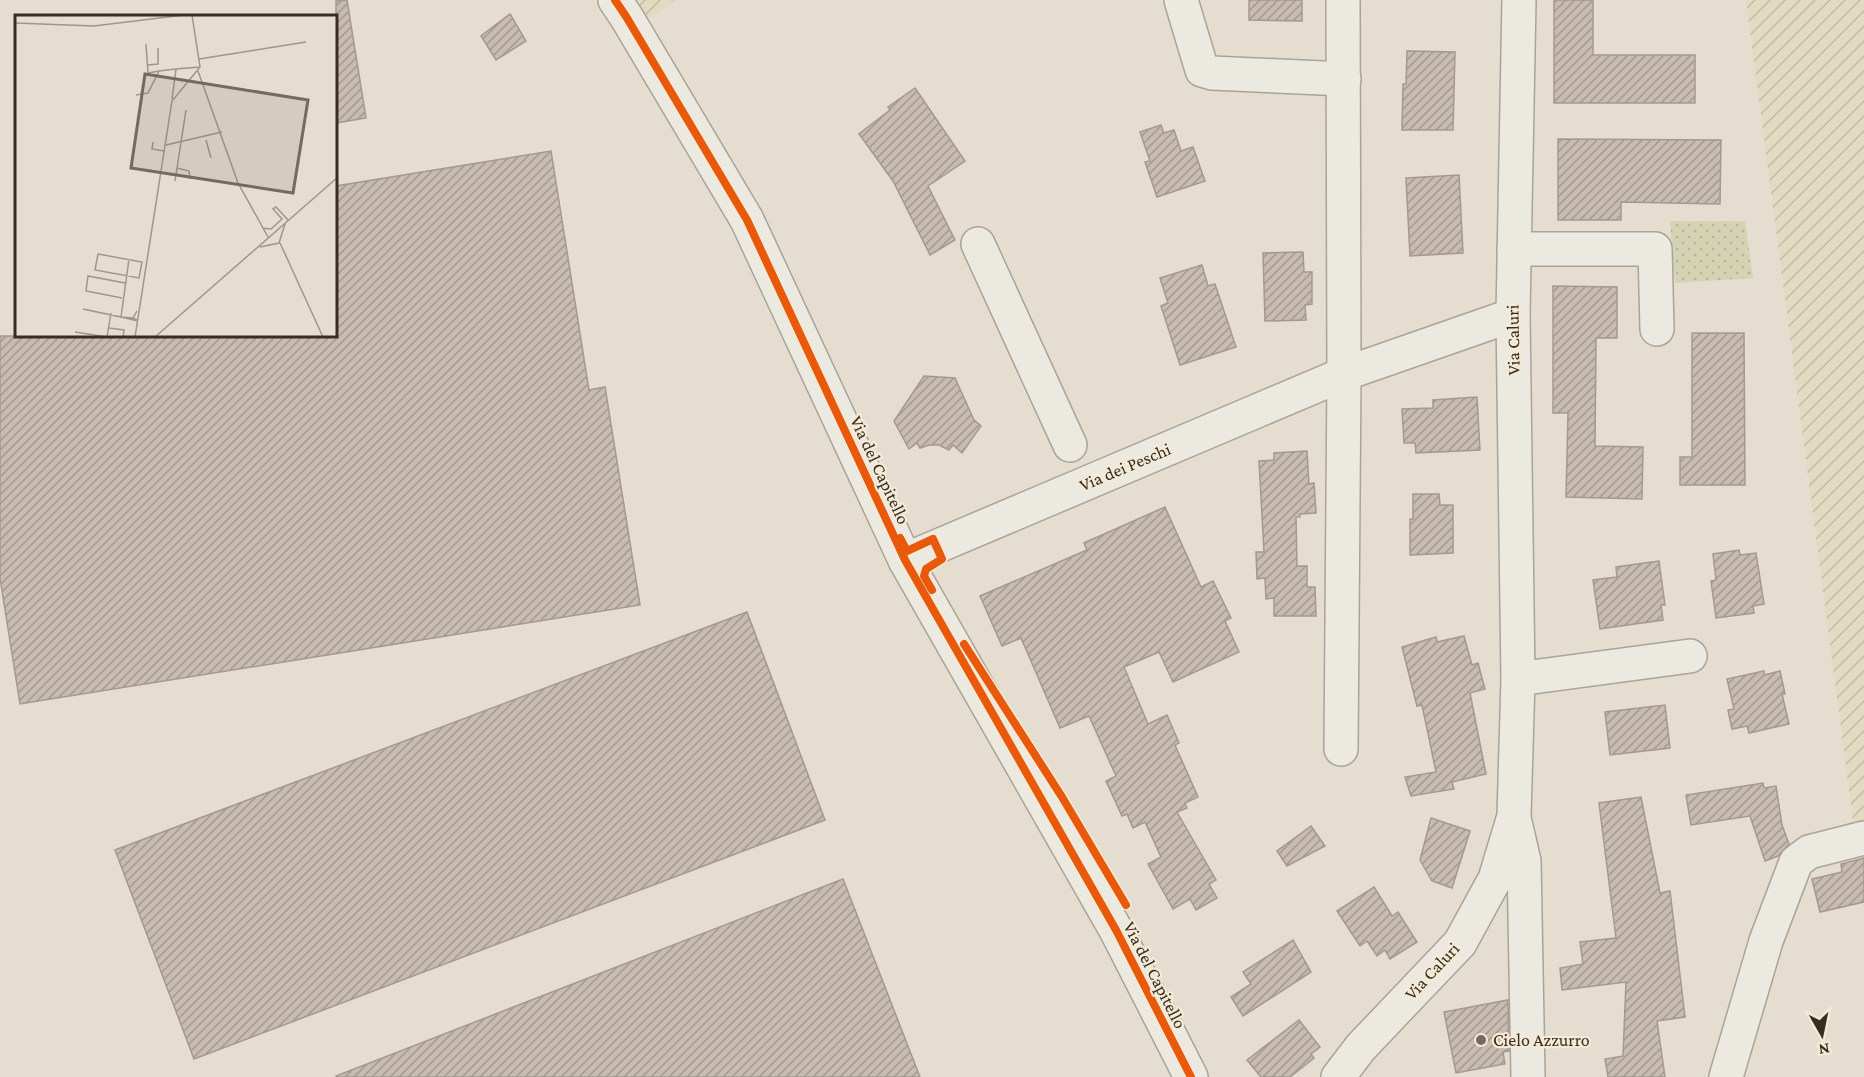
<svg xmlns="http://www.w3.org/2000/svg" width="1864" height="1077" font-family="'Crimson Pro',serif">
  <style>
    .farmland { fill: url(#farmland-furrows) }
    .green { fill: url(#green-dots) }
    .building { fill: url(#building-hatch); stroke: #a4998f; stroke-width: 1.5 }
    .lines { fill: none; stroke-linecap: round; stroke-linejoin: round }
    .minor-casing { stroke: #aaa398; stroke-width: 36 }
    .minor { stroke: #ece9e1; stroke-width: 33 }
    .cycleway-casing { stroke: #f4ebd7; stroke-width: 11 }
    .cycleway { stroke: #e8590c; stroke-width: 8 }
    .poi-dot { fill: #756a5e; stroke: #f4ebd7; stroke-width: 2 }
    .labels { text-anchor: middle; stroke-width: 4.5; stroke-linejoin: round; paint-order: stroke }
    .street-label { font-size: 18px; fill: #392c21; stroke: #f4ebd7 }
    .poi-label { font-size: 18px; fill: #392c21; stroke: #f4ebd7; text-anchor: start }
    .inset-road { fill: none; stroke: #a0968a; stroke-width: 1.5 }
    .view { fill: #756a5e; fill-opacity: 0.15; stroke: #756a5e; stroke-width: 3 }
    .inset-edge { fill: none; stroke: #392c21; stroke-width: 3 }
  </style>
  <defs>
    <pattern id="farmland-furrows" width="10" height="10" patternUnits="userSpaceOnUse" patternTransform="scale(1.5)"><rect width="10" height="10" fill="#e2dbc2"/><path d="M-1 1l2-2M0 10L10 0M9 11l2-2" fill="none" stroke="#c3bca6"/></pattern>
    <pattern id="green-dots" width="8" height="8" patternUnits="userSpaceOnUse" patternTransform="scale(1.5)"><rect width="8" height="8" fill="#d4d3b3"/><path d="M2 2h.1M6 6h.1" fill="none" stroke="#b7b59a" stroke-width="1.8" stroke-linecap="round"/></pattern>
    <pattern id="building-hatch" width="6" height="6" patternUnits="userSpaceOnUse" patternTransform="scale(1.5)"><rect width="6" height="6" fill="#c8bcb1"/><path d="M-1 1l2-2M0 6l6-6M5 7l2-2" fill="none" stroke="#a39990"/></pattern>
  </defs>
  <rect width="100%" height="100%" fill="#e4ddd0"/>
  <g class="farmland">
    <path d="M615 0H675L657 14 632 26Z"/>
    <path d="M1746 0H1864V827L1854 829Z"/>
  </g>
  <path class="green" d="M1670 221H1745L1753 278 1675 283Z"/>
  <g class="building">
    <path d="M347 0 366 118 336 123V1Z"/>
    <path d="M1249 0H1302V21L1249 20Z"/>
    <path d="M1554 0H1593V55H1695V103H1554Z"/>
    <path d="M510 14 526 41 496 60 481 36Z"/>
    <path d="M1407 51 1455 52 1453 130H1402L1403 84H1406Z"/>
    <path d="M915 88 965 161 928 186 955 240 930 255 893 181 859 134 890 110 888 107Z"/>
    <path d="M1161 125 1164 133 1174 130 1181 151 1193 147 1205 181 1157 197 1145 162 1150 161 1140 132Z"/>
    <path d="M1558 139 1721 140 1720 204 1621 202V220H1558Z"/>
    <path d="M551 151 589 390 605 387 640 605 20 704 0 578V336H336V186Z"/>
    <path d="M1459 175 1463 253 1410 256 1406 178Z"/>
    <path d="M1303 252 1304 272H1312V304L1305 305 1306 320 1265 321 1263 253Z"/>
    <path d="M1202 265 1208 286 1215 284 1236 347 1180 365 1161 306 1168 303 1160 278Z"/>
    <path d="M1553 286 1617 287V338H1596L1595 446 1643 447 1642 499 1566 497 1568 413H1553Z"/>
    <path d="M1692 333H1744L1745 485H1680V457H1692Z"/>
    <path d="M924 376 955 378 974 420 981 426 962 453 953 445 949 450 939 445H929L920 448 917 443 909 449 894 421Z"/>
    <path d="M1477 397 1480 450 1416 453 1415 443H1404L1402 409 1433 408V400Z"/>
    <path d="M1307 451 1309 484 1314 483 1316 513 1300 514V517H1296L1297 566H1307V587H1315L1316 616H1274V598L1266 599 1265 578 1257 579 1256 552H1264L1259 461 1274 460V453Z"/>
    <path d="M1413 494H1439L1440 505H1453V553L1410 555V519H1413Z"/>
    <path d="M1165 507 1201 587 1213 581 1231 618 1225 621 1239 652 1173 682 1159 652 1124 667 1148 724 1167 715 1179 743 1175 745 1198 797 1185 803 1187 808 1177 812 1216 880 1209 884 1217 898 1196 910 1190 899 1173 909 1148 864 1161 857 1145 822 1133 828 1127 814 1122 816 1106 781 1116 776 1089 716 1060 728 1021 638 1002 646 980 596 1087 550 1084 543Z"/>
    <path d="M1739 550 1740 555 1756 553 1764 604 1753 606 1754 613 1716 618 1711 581 1716 580 1713 554Z"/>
    <path d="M1659 561 1665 605H1661L1663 620 1600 629 1593 580 1617 577 1616 567Z"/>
    <path d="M747 612 825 820 194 1059 115 850Z"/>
    <path d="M1464 636 1472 665 1478 663 1485 689 1470 693 1486 774 1452 782 1454 789 1411 796 1405 777 1436 772 1422 705 1417 706 1402 647 1436 637 1437 642Z"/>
    <path d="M1764 671V675L1780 671 1785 694H1782L1789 724 1749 733 1747 726 1732 729 1728 710 1734 709 1727 679Z"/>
    <path d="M1665 705 1670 748 1610 755 1605 712Z"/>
    <path d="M1763 783 1764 788 1776 786 1782 825 1789 844 1778 856 1765 861 1750 816 1691 825 1686 795Z"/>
    <path d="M1641 797 1660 893 1670 891 1685 1017 1657 1021 1665 1077H1608L1605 1059 1623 1056 1626 982 1562 990 1560 968 1583 964 1580 942 1616 938 1599 803Z"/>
    <path d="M1431 818 1470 831 1452 888 1432 881 1420 860Z"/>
    <path d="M1311 826 1325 846 1287 866 1277 851Z"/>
    <path d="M1864 858V902L1820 912 1812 879 1842 872 1841 864Z"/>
    <path d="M843 879 920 1077H337L336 1076Z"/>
    <path d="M1374 887 1392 916 1398 912 1417 942 1390 959 1385 950 1377 956 1367 941 1360 946 1337 911Z"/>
    <path d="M1293 940 1311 972 1243 1016 1231 997 1251 984 1243 972Z"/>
    <path d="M1508 1000 1509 1051 1503 1052 1505 1064 1456 1073 1444 1012Z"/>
    <path d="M1299 1020 1320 1047 1311 1054 1314 1058 1290 1077H1261L1247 1060Z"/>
  </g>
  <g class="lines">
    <g class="minor-casing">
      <g id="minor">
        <path d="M615 0 627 18 747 220 905 560 1116 930 1191 1077"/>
        <path d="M1181 0 1202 70 1212 73 1344 79"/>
        <path d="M978 244 1070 445"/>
        <path d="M1514 249H1655L1657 329"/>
        <path d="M905 560 1344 374 1513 315"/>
        <path d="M1518 679 1690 656"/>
        <path d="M1341 749 1344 374 1343 0"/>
        <path d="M1515 822 1524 861 1528 1077"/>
        <path d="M1338 1077 1361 1047 1460 943 1495 879 1514 816 1518 679 1513 315 1519 0"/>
        <path d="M1726 1077 1766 941 1796 862 1809 852 1864 838"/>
      </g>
    </g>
    <use href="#minor" class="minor"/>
    <g class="cycleway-casing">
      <g id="cycleway">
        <path d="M615 0 627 18 747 220 905 560 1116 930 1191 1077"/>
        <path d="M900 538 907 551 933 539 942 559 926 569 924 576 932 590"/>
        <path d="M964 644 1062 797 1126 905"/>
      </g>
    </g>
    <use href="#cycleway" class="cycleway"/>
  </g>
  <circle class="poi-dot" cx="1481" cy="1040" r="6"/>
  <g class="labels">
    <g class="street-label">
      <text transform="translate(1513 340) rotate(-91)" y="6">Via Caluri</text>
      <text transform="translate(1125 467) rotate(-23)" y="6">Via dei Peschi</text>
      <text transform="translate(880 470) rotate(65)" y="6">Via del Capitello</text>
      <text transform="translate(1432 971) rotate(-47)" y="6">Via Caluri</text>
      <text transform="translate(1155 975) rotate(63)" y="6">Via del Capitello</text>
    </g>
    <g class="poi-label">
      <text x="1493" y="1046">Cielo Azzurro</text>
    </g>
  </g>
  <g transform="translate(15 15)">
    <rect width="322" height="322" fill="#e4ddd0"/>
    <path class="inset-road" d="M0 8 79 11 169 0M131 29 133 58 144 56M184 44 291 27M132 50 143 49V33M183 56 223 168 253 222M121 80 133 78 144 56 161 54M157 84 161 54 185 52M191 125 196 143M138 127 137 134 149 136M151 130 207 117M162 153 174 156 175 164M160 166 171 95M247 213 256 214 267 204 258 194 261 192 273 205M265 228 308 322M245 232 264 228 270 209M83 239 127 247 124 263 80 255ZM107 283 71 276 73 261 110 268M68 294 106 302 114 244M118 303 123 306 106 302 118 303 122 296M94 313 109 315 108 322M60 317 92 322M92 322 96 298M120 322 157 86 185 52 177 0M140 322 323 162"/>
    <path class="view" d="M130 59 293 85 278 178 116 153Z"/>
    <rect width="322" height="322" class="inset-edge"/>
  </g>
  <g transform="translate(1822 1035) rotate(171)" stroke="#f4ebd7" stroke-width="4.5" paint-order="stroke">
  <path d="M0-4.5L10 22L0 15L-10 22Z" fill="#392c21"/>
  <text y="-9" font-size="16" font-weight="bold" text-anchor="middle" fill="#392c21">N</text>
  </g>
</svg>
